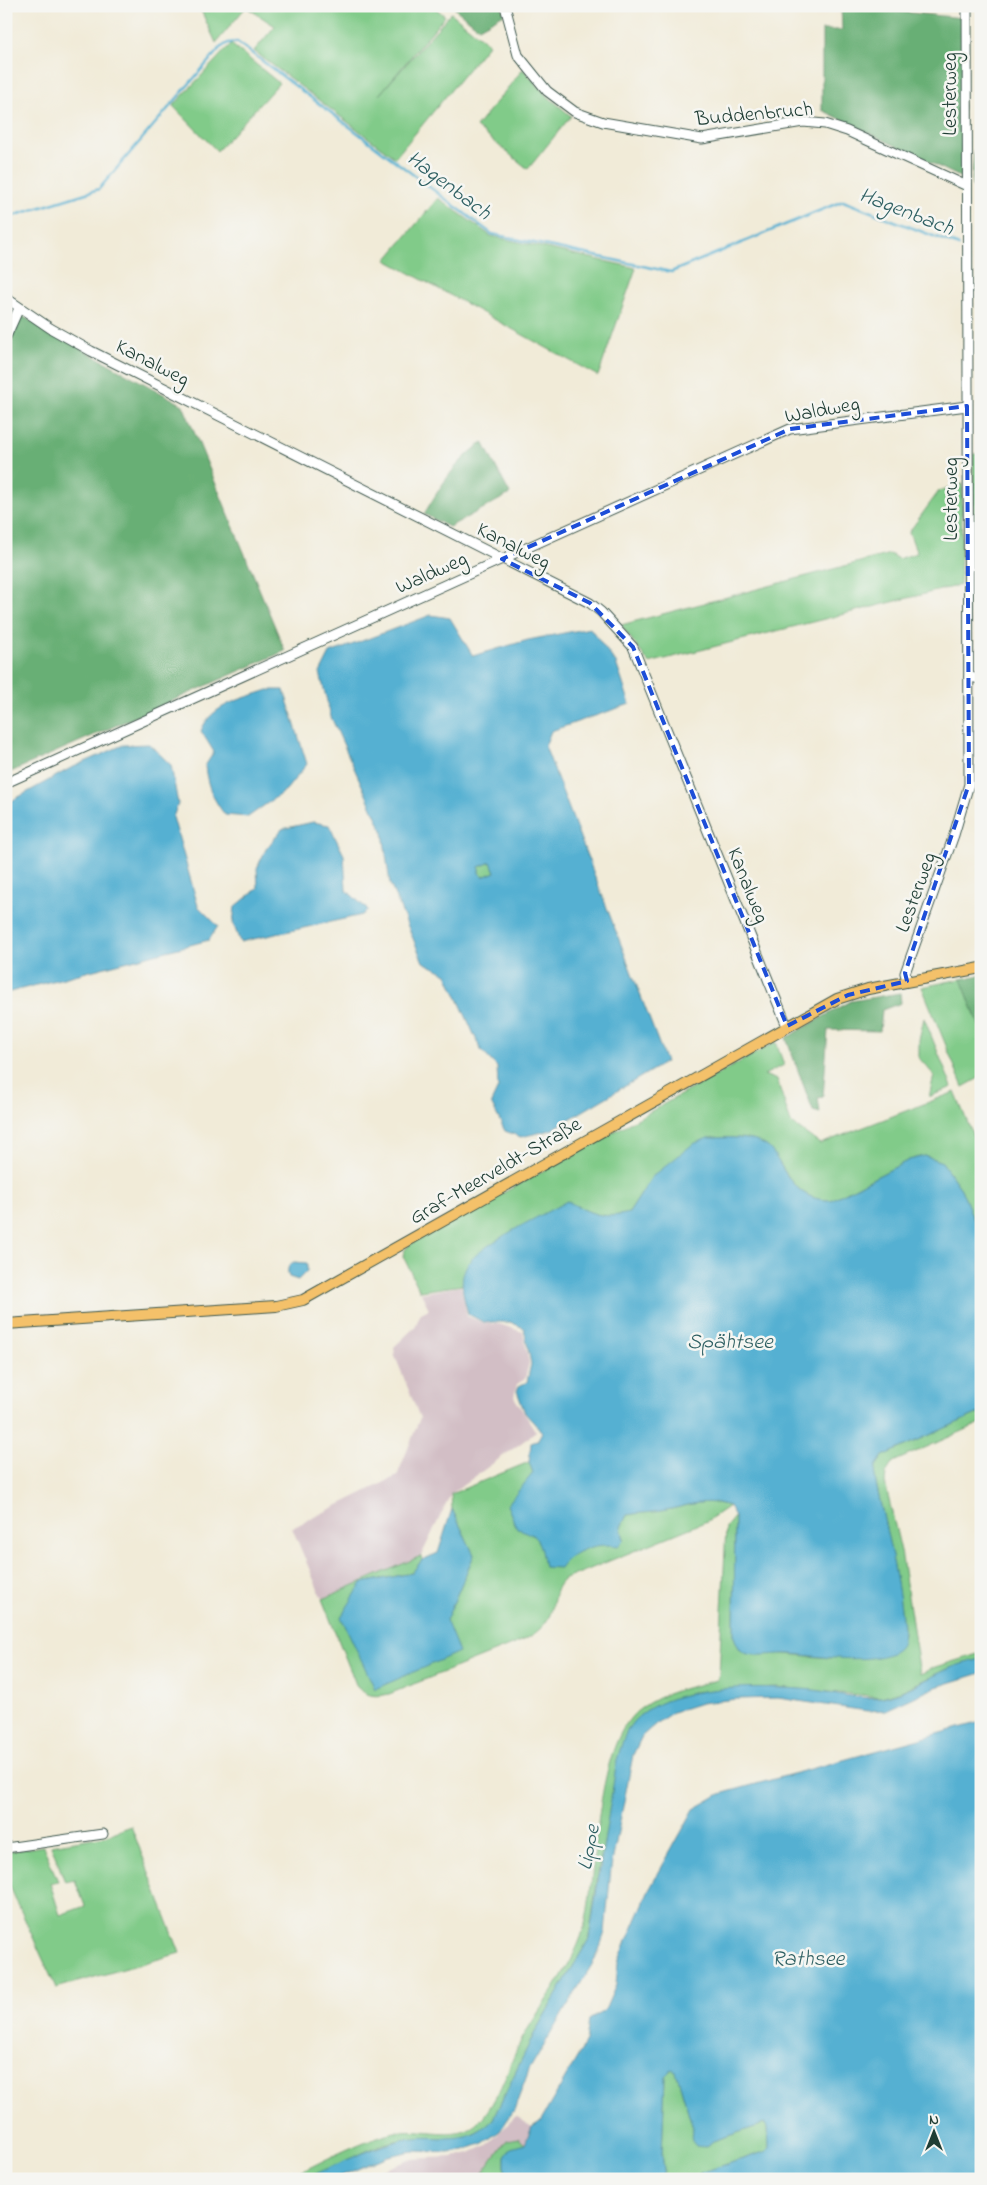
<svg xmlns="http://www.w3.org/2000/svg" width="987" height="2185" font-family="'Indie Flower',sans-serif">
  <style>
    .industrial { fill: #d2bec5 }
    .green { fill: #81cb89; stroke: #50845e }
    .forest { fill: #68af75; stroke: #447654 }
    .water { fill: #54b0d2; stroke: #3a7683; fill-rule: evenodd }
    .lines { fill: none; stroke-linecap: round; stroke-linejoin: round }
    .stream { stroke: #54b0d2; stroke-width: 2.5 }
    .minor-casing { stroke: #3e574d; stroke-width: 11 }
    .major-casing { stroke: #3e574d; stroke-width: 12 }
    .minor { stroke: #fff; stroke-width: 9 }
    .major { stroke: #f4c16a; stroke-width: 10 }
    .marked { fill: none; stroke: #1d4ed8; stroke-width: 4; stroke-dasharray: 10 6; stroke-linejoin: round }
    .labels { text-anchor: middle; stroke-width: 5; stroke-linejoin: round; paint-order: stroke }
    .street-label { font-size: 21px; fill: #1f3d34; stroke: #f6f6f2 }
    .water-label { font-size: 22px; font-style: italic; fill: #2f6063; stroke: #f6f6f2 }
  </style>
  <rect width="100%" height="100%" fill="#f6f6f2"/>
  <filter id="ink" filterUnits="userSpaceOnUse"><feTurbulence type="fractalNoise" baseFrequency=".02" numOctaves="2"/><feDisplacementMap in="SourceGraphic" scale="10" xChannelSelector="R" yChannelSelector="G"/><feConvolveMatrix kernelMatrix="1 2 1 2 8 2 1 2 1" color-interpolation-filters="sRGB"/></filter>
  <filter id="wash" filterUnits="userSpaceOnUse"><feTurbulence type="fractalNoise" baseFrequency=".0096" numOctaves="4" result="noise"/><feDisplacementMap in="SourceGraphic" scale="20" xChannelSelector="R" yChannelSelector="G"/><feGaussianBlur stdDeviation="1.12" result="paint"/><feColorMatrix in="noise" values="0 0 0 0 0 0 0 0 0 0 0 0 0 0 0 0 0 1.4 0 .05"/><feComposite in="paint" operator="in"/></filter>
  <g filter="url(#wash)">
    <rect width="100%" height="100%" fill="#f1ebd8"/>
    <g class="industrial">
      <path d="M461 1286 467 1316 484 1323 499 1324 523 1332 529 1363 525 1379 517 1384 514 1397 536 1432 451 1494 421 1556 322 1599 292 1528 397 1476 420 1418 395 1356 394 1347 415 1327 421 1313 429 1309 421 1293Z"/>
      <path d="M516 2116 532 2127 525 2144 518 2138 507 2140 483 2173 475 2179H360L412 2159 451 2157 470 2153 487 2145Z"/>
    </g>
    <g class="green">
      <path d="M199 6H433L445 16 379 95 451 13 489 44 395 158 254 51 275 26 246 7 216 43Z"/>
      <path d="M231 44 279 83 217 151 173 106Z"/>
      <path d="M523 69 545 94 571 116 528 169 476 127Z"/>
      <path d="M438 198 491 236 636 268 598 376 386 260Z"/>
      <path d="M973 454H981V523L974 524Z"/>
      <path d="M963 484 960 585 649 663 621 625 890 554 898 559 917 553 909 532 939 491Z"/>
      <path d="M491 862 495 872 483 877 479 873V867Z"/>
      <path d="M961 979 981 1030V1077L963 1087 922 987Z"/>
      <path d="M924 1018 952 1087 929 1097 934 1075 919 1058V1040Z"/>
      <path d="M776 1042 784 1065 764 1075 777 1080 791 1123 820 1144 955 1092 981 1155V1237L961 1189 942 1162 925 1156 909 1160 831 1200C805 1201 793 1185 780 1164 776 1159 773 1152 769 1148 753 1135 726 1138 708 1138L652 1177 629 1213C603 1220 590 1213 567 1201L467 1266 462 1285 420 1291 403 1256 404 1251 409 1245Z"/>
      <path d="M981 1412V1423L893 1462 886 1473 885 1483 901 1551 920 1674 935 1667 981 1653V1659L950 1668 901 1691 881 1697 777 1687 725 1689 693 1692 665 1702 639 1716 611 1809 599 1866 589 1939 535 2032 493 2119C466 2148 437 2135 402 2140 368 2144 339 2170 305 2178 299 2180 292 2179 286 2179 316 2165 370 2135 401 2131 423 2128 455 2140 475 2125 496 2108 508 2067 520 2043 541 2003 576 1965 586 1920 597 1867 595 1742 640 1709 662 1692 690 1687 717 1680L719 1675 726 1527 735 1516 734 1637 740 1650 830 1658 904 1633 895 1572 875 1478 876 1466 883 1456Z"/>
      <path d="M529 1462 533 1473 530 1532 540 1543 544 1567 591 1546 624 1540 621 1527 627 1515C640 1512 653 1513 666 1510 692 1505 703 1498 729 1506L707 1521 563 1580C554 1589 555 1597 552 1609 548 1624 537 1633 524 1640L389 1694C375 1697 368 1697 357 1687L322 1599 421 1556 422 1560 412 1573 362 1583 446 1620 474 1555 452 1509 451 1494Z"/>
      <path d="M131 1826 180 1953 56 1988 6 1878V1852L43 1846 58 1881 50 1883 60 1915 85 1906 75 1880 65 1882 51 1845 105 1836Z"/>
      <path d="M672 2068 676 2071 693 2128 692 2141 706 2147 713 2141 764 2124 768 2127 769 2147 767 2151 700 2173 697 2179H661L664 2170 662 2154 665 2076Z"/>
      <path d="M518 2138 525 2144 505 2157V2171L494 2179H475L483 2173 507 2140Z"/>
    </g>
    <g class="forest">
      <path d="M457 6H502L504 14 479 28 455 9Z"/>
      <path d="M841 6 963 18 962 178 822 110V30H842Z"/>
      <path d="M974 150 981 152V191L972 186Z"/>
      <path d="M24 317 183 405 285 651 6 774V350L19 318Z"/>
      <path d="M483 442 510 494 449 527 424 514C443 483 453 464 483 442Z"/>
      <path d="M981 975V1030L961 979Z"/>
      <path d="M900 993 901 1003 882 1010 880 1031 828 1030 823 1097 818 1098 820 1113 813 1111 786 1038 851 1001Z"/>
    </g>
    <g class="water">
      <path d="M431 615 450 618 473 656 528 640 590 628 616 663 630 704 551 731 545 746 666 1062 551 1130 521 1137 505 1131 491 1103 498 1088 497 1067 481 1050 447 974 423 962 390 884 383 832 331 717 320 673 330 653ZM491 862 495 872 483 877 479 873V867Z"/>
      <path d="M268 690H284L307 764 286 790 248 817 225 815C213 799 207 786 205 766L214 752 201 731C211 704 243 699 268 690Z"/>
      <path d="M149 744 171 765 178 804 173 817 198 906 218 926 209 940 6 993V804L69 769 123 745Z"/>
      <path d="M313 822 329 825 344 855 346 890 368 910 362 915 240 942 233 923 235 907 258 888 257 868 266 849 282 829Z"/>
      <path d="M708 1138C726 1138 753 1135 769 1148 773 1152 777 1159 780 1164 792 1185 805 1201 831 1200L909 1160 925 1156 942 1162 961 1189 981 1237V1412L883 1456 876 1466 875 1478C880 1505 912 1629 900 1646 885 1668 814 1655 790 1654 777 1653 760 1657 748 1654 739 1652 737 1644 734 1637L735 1516 729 1506C703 1498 692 1505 666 1510 653 1513 641 1512 627 1515L621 1527 624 1540 618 1546C597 1542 572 1550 560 1568L544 1567C540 1546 541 1534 517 1529L507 1505 533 1473 529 1462 531 1443 537 1441 542 1432 525 1413 517 1391 519 1386 527 1382 531 1364 524 1328 510 1322H483L468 1314C464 1298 458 1280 467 1265 480 1244 543 1215 567 1201 590 1213 603 1220 629 1213L652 1177 693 1144Z"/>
      <path d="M294 1262 307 1263V1271L298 1280 289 1277C287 1271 287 1265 294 1262Z"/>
      <path d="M452 1509 474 1555 446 1620 459 1652 375 1689 341 1617 362 1583 412 1573 422 1560 438 1553Z"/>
      <path d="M981 1659V1673L936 1687 886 1710 867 1711 778 1698 736 1699 701 1703 673 1712 658 1722 642 1736 633 1755 611 1868 605 1932 597 1956 529 2070 514 2110 500 2131 483 2143 464 2150 448 2152 413 2151 388 2156 334 2179H305C335 2165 366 2150 398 2141 434 2130 463 2151 493 2119L535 2032 589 1939 617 1760C622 1744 625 1728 638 1717 677 1682 765 1686 814 1690 836 1693 860 1700 882 1697 905 1693 927 1678 948 1669 958 1664 970 1662 981 1659Z"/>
      <path d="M981 1722V2179H697L700 2173 767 2151 769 2147 768 2127 764 2124 713 2141 706 2147 696 2146 692 2141 693 2128 676 2071 672 2069 665 2076 662 2154 664 2170 661 2179H494L505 2171V2157L511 2148 525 2144 532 2127 540 2122 586 2042 589 2020 605 2010 616 1985 618 1962 649 1890 694 1809 720 1794Z"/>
    </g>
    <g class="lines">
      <g class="stream">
        <path d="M6 218 99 189 220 48 228 43 237 42 492 234 671 272 843 201 959 246"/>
        <path d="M978 255 981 256"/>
      </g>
    </g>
  </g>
  <g filter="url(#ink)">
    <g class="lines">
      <g class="minor-casing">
        <g id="minor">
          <path d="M505 6 518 55 547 91 575 112 603 122 702 139 803 122 825 124 847 131 967 186"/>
          <path d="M6 298 50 328 91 351 590 603 601 612 633 647 787 1026"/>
          <path d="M6 337 19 308"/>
          <path d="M969 677 981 679"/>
          <path d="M6 783 790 429 967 406"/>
          <path d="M907 981 905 973 954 835 969 784 967 6"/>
          <path d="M6 1848 103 1834"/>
        </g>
      </g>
      <g class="major-casing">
        <path id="major" d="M6 1324 276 1306 303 1300 837 999 868 989 981 968"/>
      </g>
      <use href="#minor" class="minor"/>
      <use href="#major" class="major"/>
    </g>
  </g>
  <path class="marked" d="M967 406 969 784 905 973 907 981 848 995 787 1026 633 647 590 603 502 559 790 429Z"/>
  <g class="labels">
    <g class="street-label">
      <text transform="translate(949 94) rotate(-90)" y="7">Lesterweg</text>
      <text transform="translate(754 113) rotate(-5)" y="7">Buddenbruch</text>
      <text transform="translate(153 362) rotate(27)" y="7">Kanalweg</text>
      <text transform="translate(822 409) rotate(-10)" y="7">Waldweg</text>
      <text transform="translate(950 499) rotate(-90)" y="7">Lesterweg</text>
      <text transform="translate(514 545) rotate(27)" y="7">Kanalweg</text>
      <text transform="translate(431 572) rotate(-24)" y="7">Waldweg</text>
      <text transform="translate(749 885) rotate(68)" y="7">Kanalweg</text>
      <text transform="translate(915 892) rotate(-70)" y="7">Lesterweg</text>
      <text transform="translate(495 1170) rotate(-30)" y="7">Graf-Meerveldt-Straße</text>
    </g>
    <g class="water-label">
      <text transform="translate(450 184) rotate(37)" y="8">Hagenbach</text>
      <text transform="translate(907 210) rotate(21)" y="8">Hagenbach</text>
      <text x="730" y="1348">Spähtsee</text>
      <text transform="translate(587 1847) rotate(-79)" y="8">Lippe</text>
      <text x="808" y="1965">Rathsee</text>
    </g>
  </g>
  <rect width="987" height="2185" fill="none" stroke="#f6f6f2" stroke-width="25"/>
  <g transform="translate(934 2132)" stroke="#f6f6f2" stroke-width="4" paint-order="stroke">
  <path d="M0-4L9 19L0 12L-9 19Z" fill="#1f3d34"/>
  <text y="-8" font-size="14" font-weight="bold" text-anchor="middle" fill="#1f3d34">N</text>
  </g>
</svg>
